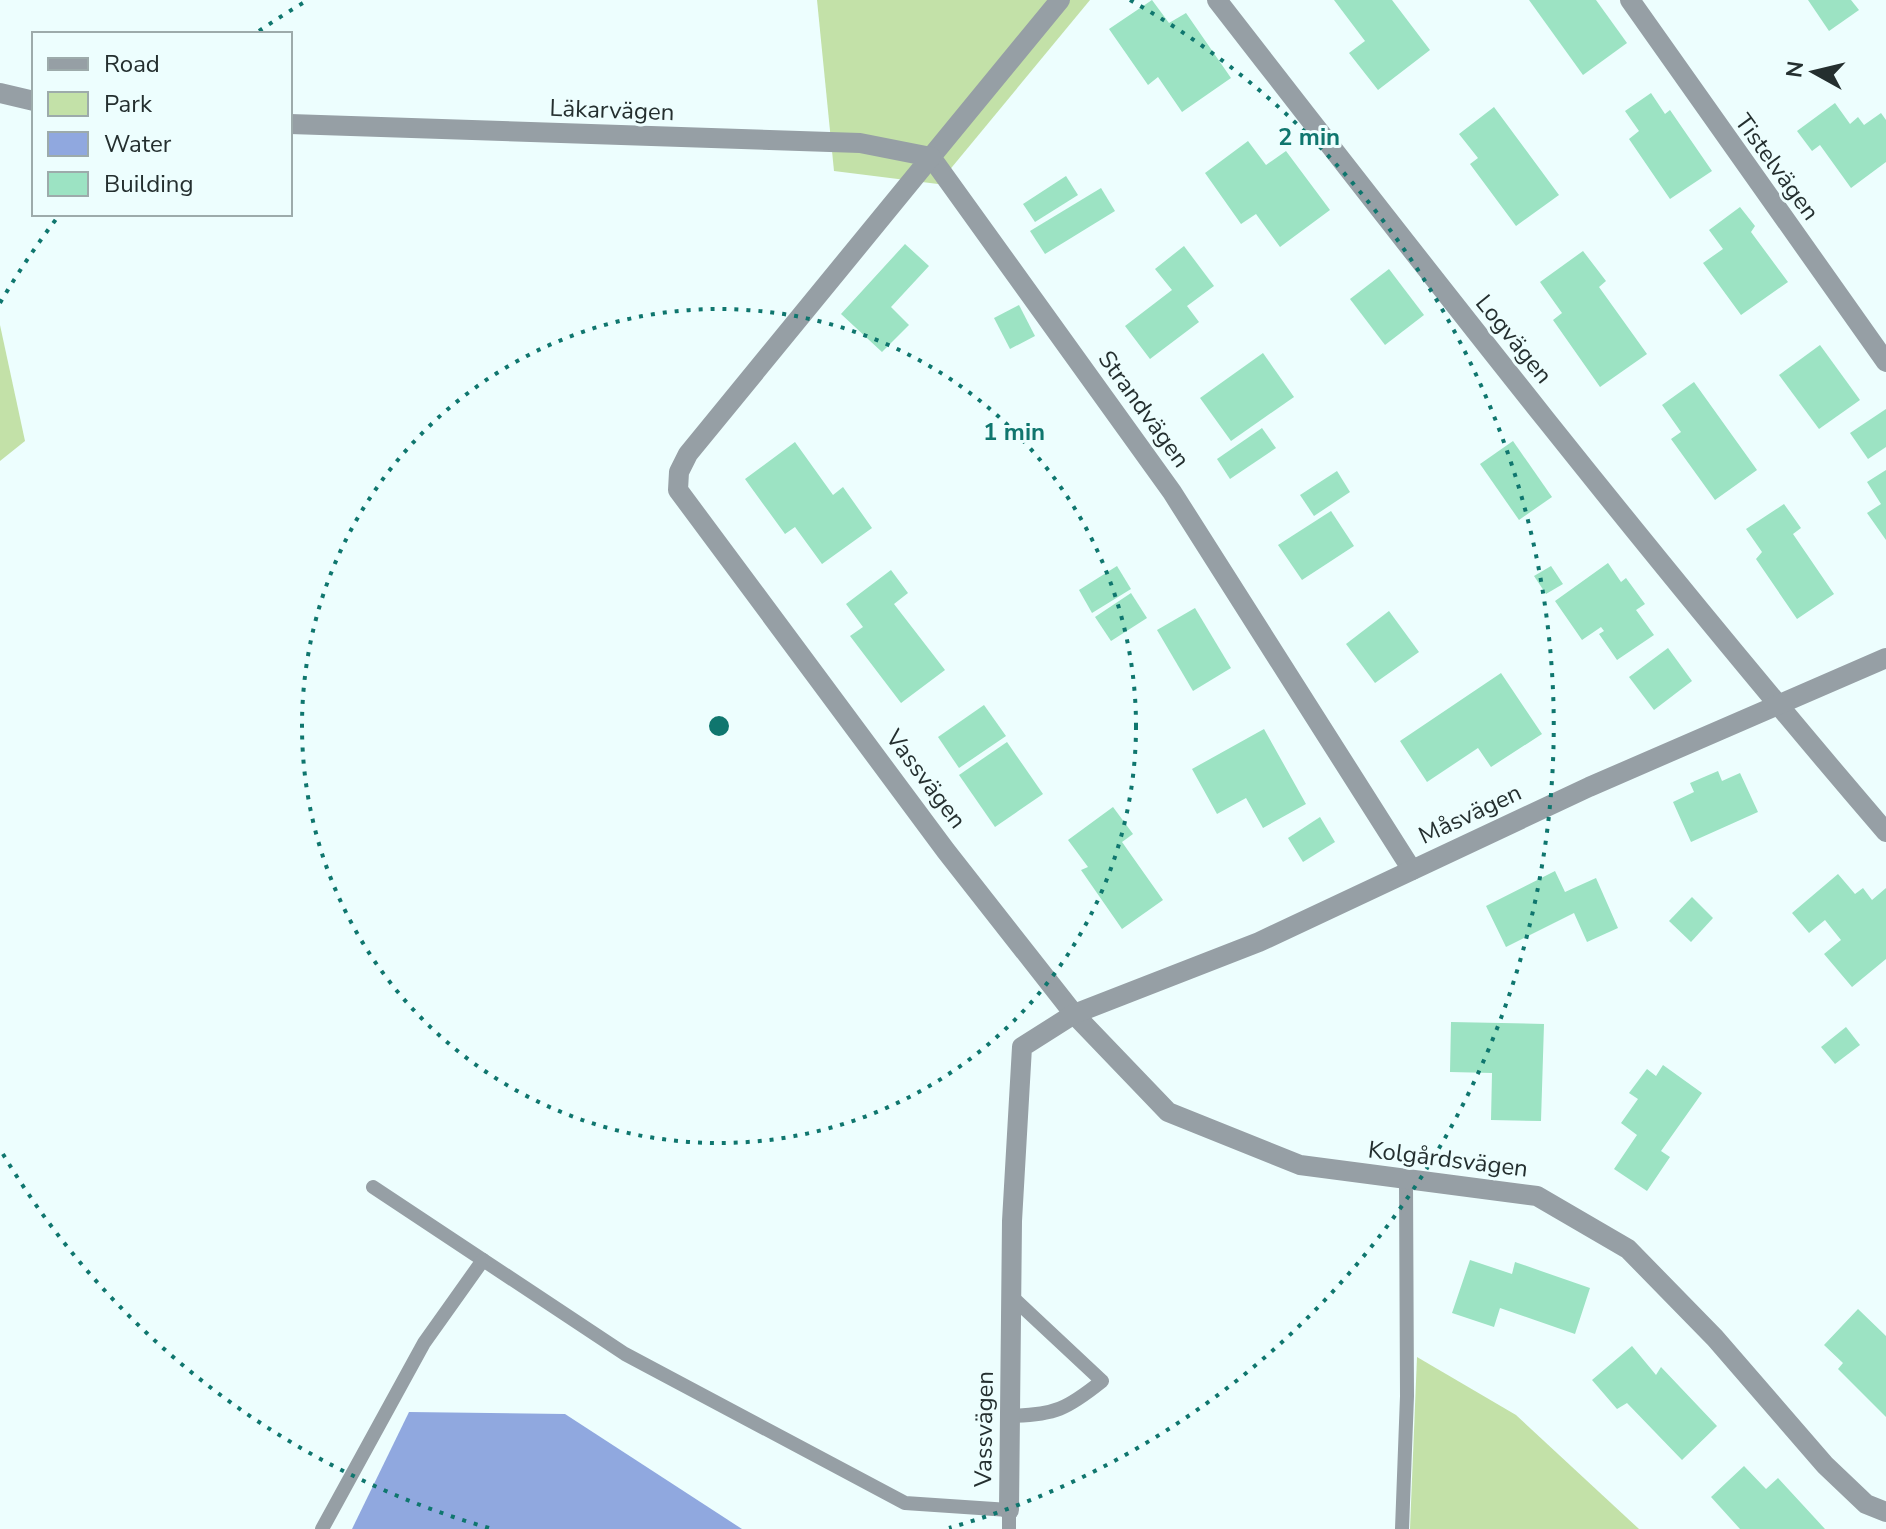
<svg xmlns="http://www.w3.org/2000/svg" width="1886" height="1529" font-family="'Nunito Sans',sans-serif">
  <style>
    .green { fill: #c3e1a8 }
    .water { fill: #90a8df }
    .building { fill: #9ce3c3 }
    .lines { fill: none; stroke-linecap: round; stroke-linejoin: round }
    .lane { stroke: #969fa5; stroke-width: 14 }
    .street { stroke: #969fa5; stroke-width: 20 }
    .ring { fill: none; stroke: #0f766e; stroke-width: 4; stroke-dasharray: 4 8 }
    .labels { text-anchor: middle; stroke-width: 6; stroke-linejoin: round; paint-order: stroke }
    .street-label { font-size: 24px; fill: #242f2f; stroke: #edfefe }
    .centre { fill: #0f766e; stroke: #edfefe; stroke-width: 4 }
    .ring-label { font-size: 24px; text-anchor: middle; font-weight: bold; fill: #0f766e; stroke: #edfefe; stroke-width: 6; stroke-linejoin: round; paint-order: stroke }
  </style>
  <rect width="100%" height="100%" fill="#edfefe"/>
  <g class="green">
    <path d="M817 0H1090L938 184 834 171Z"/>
    <path d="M0 325 25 441 0 461Z"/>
    <path d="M1417 1357 1516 1415 1639 1529H1410Z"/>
  </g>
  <path class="water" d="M409 1412 565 1414 742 1529H352Z"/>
  <g class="building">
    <path d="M1152 0 1169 23 1186 13 1231 78 1182 112 1158 77 1148 85 1109 29Z"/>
    <path d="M1334 0H1392L1430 50 1378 90 1349 53 1365 41Z"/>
    <path d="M1529 0H1596L1627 43 1583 75Z"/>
    <path d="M1808 0H1851L1859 10 1829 31Z"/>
    <path d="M1651 93 1665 114 1670 110 1712 171 1670 199 1629 139 1639 131 1625 111Z"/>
    <path d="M1835 103 1850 124 1858 117 1864 125 1881 113 1886 120V162L1851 188 1820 145 1812 151 1797 131Z"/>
    <path d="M1494 107 1559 195 1516 226 1470 164 1478 158 1459 134Z"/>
    <path d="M1248 141 1266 165 1286 151 1330 210 1280 247 1256 214 1241 224 1205 173Z"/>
    <path d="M1066 176 1078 195 1035 222 1023 204Z"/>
    <path d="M1101 188 1115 211 1045 254 1030 231Z"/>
    <path d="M1740 207 1755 226 1751 232 1788 282 1741 315 1703 263 1723 249 1709 230Z"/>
    <path d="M905 244 929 266 891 307 909 325 882 352 841 314Z"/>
    <path d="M1184 246 1214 286 1187 306 1199 322 1150 359 1125 326 1172 290 1155 269Z"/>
    <path d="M1583 251 1606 281 1599 287 1647 354 1600 387 1553 320 1562 313 1540 282Z"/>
    <path d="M1389 269 1424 315 1385 345 1350 299Z"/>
    <path d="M1019 305 1035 336 1010 349 994 318Z"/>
    <path d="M1820 345 1860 400 1819 429 1779 375Z"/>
    <path d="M1263 353 1294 397 1231 441 1200 398Z"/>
    <path d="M1694 382 1757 470 1715 500 1671 439 1681 432 1662 405Z"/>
    <path d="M1886 409V447L1868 459 1850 433Z"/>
    <path d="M1262 428 1276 448 1230 479 1217 459Z"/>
    <path d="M1513 441 1552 497 1519 520 1480 464Z"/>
    <path d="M795 442 833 495 843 487 872 528 822 564 795 527 785 534 745 479Z"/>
    <path d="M1886 470V540L1867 513 1881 504 1867 482Z"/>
    <path d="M1337 471 1350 492 1314 516 1300 495Z"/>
    <path d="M1784 504 1801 528 1793 534 1834 594 1797 619 1756 559 1762 552 1746 529Z"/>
    <path d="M1331 511 1354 546 1302 580 1278 545Z"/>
    <path d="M1608 563 1621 582 1626 578 1645 604 1636 610 1654 635 1617 660 1599 634 1604 631 1601 627 1582 640 1555 601Z"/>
    <path d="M1117 566 1131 589 1092 613 1079 590Z"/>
    <path d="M1551 566 1563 584 1546 594 1534 576Z"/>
    <path d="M891 570 908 593 894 604 945 670 901 703 850 636 863 627 846 604Z"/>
    <path d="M1131 593 1147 618 1111 641 1095 617Z"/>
    <path d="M1195 608 1231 668 1193 691 1157 630Z"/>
    <path d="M1389 611 1419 652 1375 683 1346 644Z"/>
    <path d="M1668 648 1692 681 1654 710 1629 677Z"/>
    <path d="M1501 673 1542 734 1491 767 1478 748 1427 782 1400 741Z"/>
    <path d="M984 705 1006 736 959 768 938 737Z"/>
    <path d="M1264 729 1306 804 1263 828 1246 798 1217 814 1192 769Z"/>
    <path d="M1007 742 1043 794 995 827 959 775Z"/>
    <path d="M1718 771 1722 781 1740 773 1758 812 1691 842 1673 802 1694 792 1690 783Z"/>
    <path d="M1113 807 1133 834 1122 842 1163 900 1122 929 1081 870 1088 867 1068 840Z"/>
    <path d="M1320 817 1335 842 1303 862 1288 838Z"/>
    <path d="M1555 871 1565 892 1596 878 1618 928 1587 942 1574 913 1506 947 1486 906Z"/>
    <path d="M1838 874 1855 894 1863 888 1872 900 1886 888V959L1852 987 1824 954 1841 940 1825 920 1809 933 1792 913Z"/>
    <path d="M1692 897 1713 918 1691 942 1669 921Z"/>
    <path d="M1451 1022 1544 1024 1541 1121 1491 1120 1492 1073 1450 1072Z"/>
    <path d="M1846 1027 1860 1045 1835 1064 1821 1047Z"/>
    <path d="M1663 1065 1702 1093 1661 1151 1670 1157 1647 1191 1614 1169 1637 1135 1621 1123 1638 1099 1629 1093 1647 1069 1656 1076Z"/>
    <path d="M1470 1260 1512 1274 1515 1262 1590 1288 1575 1334 1500 1308 1494 1327 1452 1313Z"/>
    <path d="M1858 1309 1886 1336V1417L1838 1369 1843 1363 1824 1345Z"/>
    <path d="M1632 1346 1656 1375 1661 1367 1717 1426 1682 1460 1627 1403 1617 1409 1592 1380Z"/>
    <path d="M1744 1466 1766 1489 1778 1478 1825 1529H1740L1711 1497Z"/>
  </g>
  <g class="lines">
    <g class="lane">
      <path d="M373 1187 625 1354 905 1503 1009 1510V1529"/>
      <path d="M1010 1416C1055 1415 1067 1409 1102 1381L1011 1296"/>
      <path d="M322 1529 424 1343 483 1260"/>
      <path d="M1402 1529 1407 1396 1406 1181"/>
    </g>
    <g class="street">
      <path d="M1060 0 931 157 1172 492 1412 870"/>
      <path d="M1217 0C1435 281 1654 562 1886 832"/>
      <path d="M1630 0 1886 362"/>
      <path d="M0 93 34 101"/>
      <path d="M290 124 860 143 931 157 688 454 679 472 678 490 946 851 1074 1014 1168 1112 1300 1165 1537 1196 1628 1249 1715 1338 1825 1465 1866 1504 1886 1512"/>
      <path d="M1009 1510 1012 1221 1022 1047 1074 1014 1259 942 1589 787 1886 658"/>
    </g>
  </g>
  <g class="ring">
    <circle cx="719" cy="726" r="417"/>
    <path d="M489 1528A834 834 0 0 1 0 1149M0 303A834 834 0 0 1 57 218M259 31A834 834 0 0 1 308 0M1130 0A834 834 0 0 1 949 1528"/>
  </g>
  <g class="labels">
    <g class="street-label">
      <text transform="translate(612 110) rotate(2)" y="8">Läkarvägen</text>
      <text transform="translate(1777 167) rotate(54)" y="8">Tistelvägen</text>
      <text transform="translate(1514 339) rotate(51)" y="8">Logvägen</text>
      <text transform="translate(1144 409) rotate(54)" y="8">Strandvägen</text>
      <text transform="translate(926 779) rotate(53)" y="8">Vassvägen</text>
      <text transform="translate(1470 814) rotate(-25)" y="8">Måsvägen</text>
      <text transform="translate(1448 1159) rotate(7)" y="8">Kolgårdsvägen</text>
      <text transform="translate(984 1429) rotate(-89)" y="8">Vassvägen</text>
    </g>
  </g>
  <circle cx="719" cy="726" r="12" class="centre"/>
  <g class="ring-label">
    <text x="1309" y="145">2 min</text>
    <text x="1014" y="440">1 min</text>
  </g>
  <rect x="32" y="32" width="260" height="184" fill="#edfefe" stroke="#9dabab" stroke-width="2"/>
  <rect x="48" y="58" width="40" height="12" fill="#969fa5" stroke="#9dabab" stroke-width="2"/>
  <text x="104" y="72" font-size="24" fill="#242f2f">Road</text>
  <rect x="48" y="92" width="40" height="24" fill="#c3e1a8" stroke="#9dabab" stroke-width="2"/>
  <text x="104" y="112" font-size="24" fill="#242f2f">Park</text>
  <rect x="48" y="132" width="40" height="24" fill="#90a8df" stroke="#9dabab" stroke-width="2"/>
  <text x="104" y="152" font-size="24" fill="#242f2f">Water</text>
  <rect x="48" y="172" width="40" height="24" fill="#9ce3c3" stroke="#9dabab" stroke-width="2"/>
  <text x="104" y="192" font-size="24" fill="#242f2f">Building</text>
  <g transform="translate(1814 72) rotate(278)" stroke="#edfefe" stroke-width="6" paint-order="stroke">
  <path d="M0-6L14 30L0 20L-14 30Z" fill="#242f2f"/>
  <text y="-12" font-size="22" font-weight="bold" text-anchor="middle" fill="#242f2f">N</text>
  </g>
</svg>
